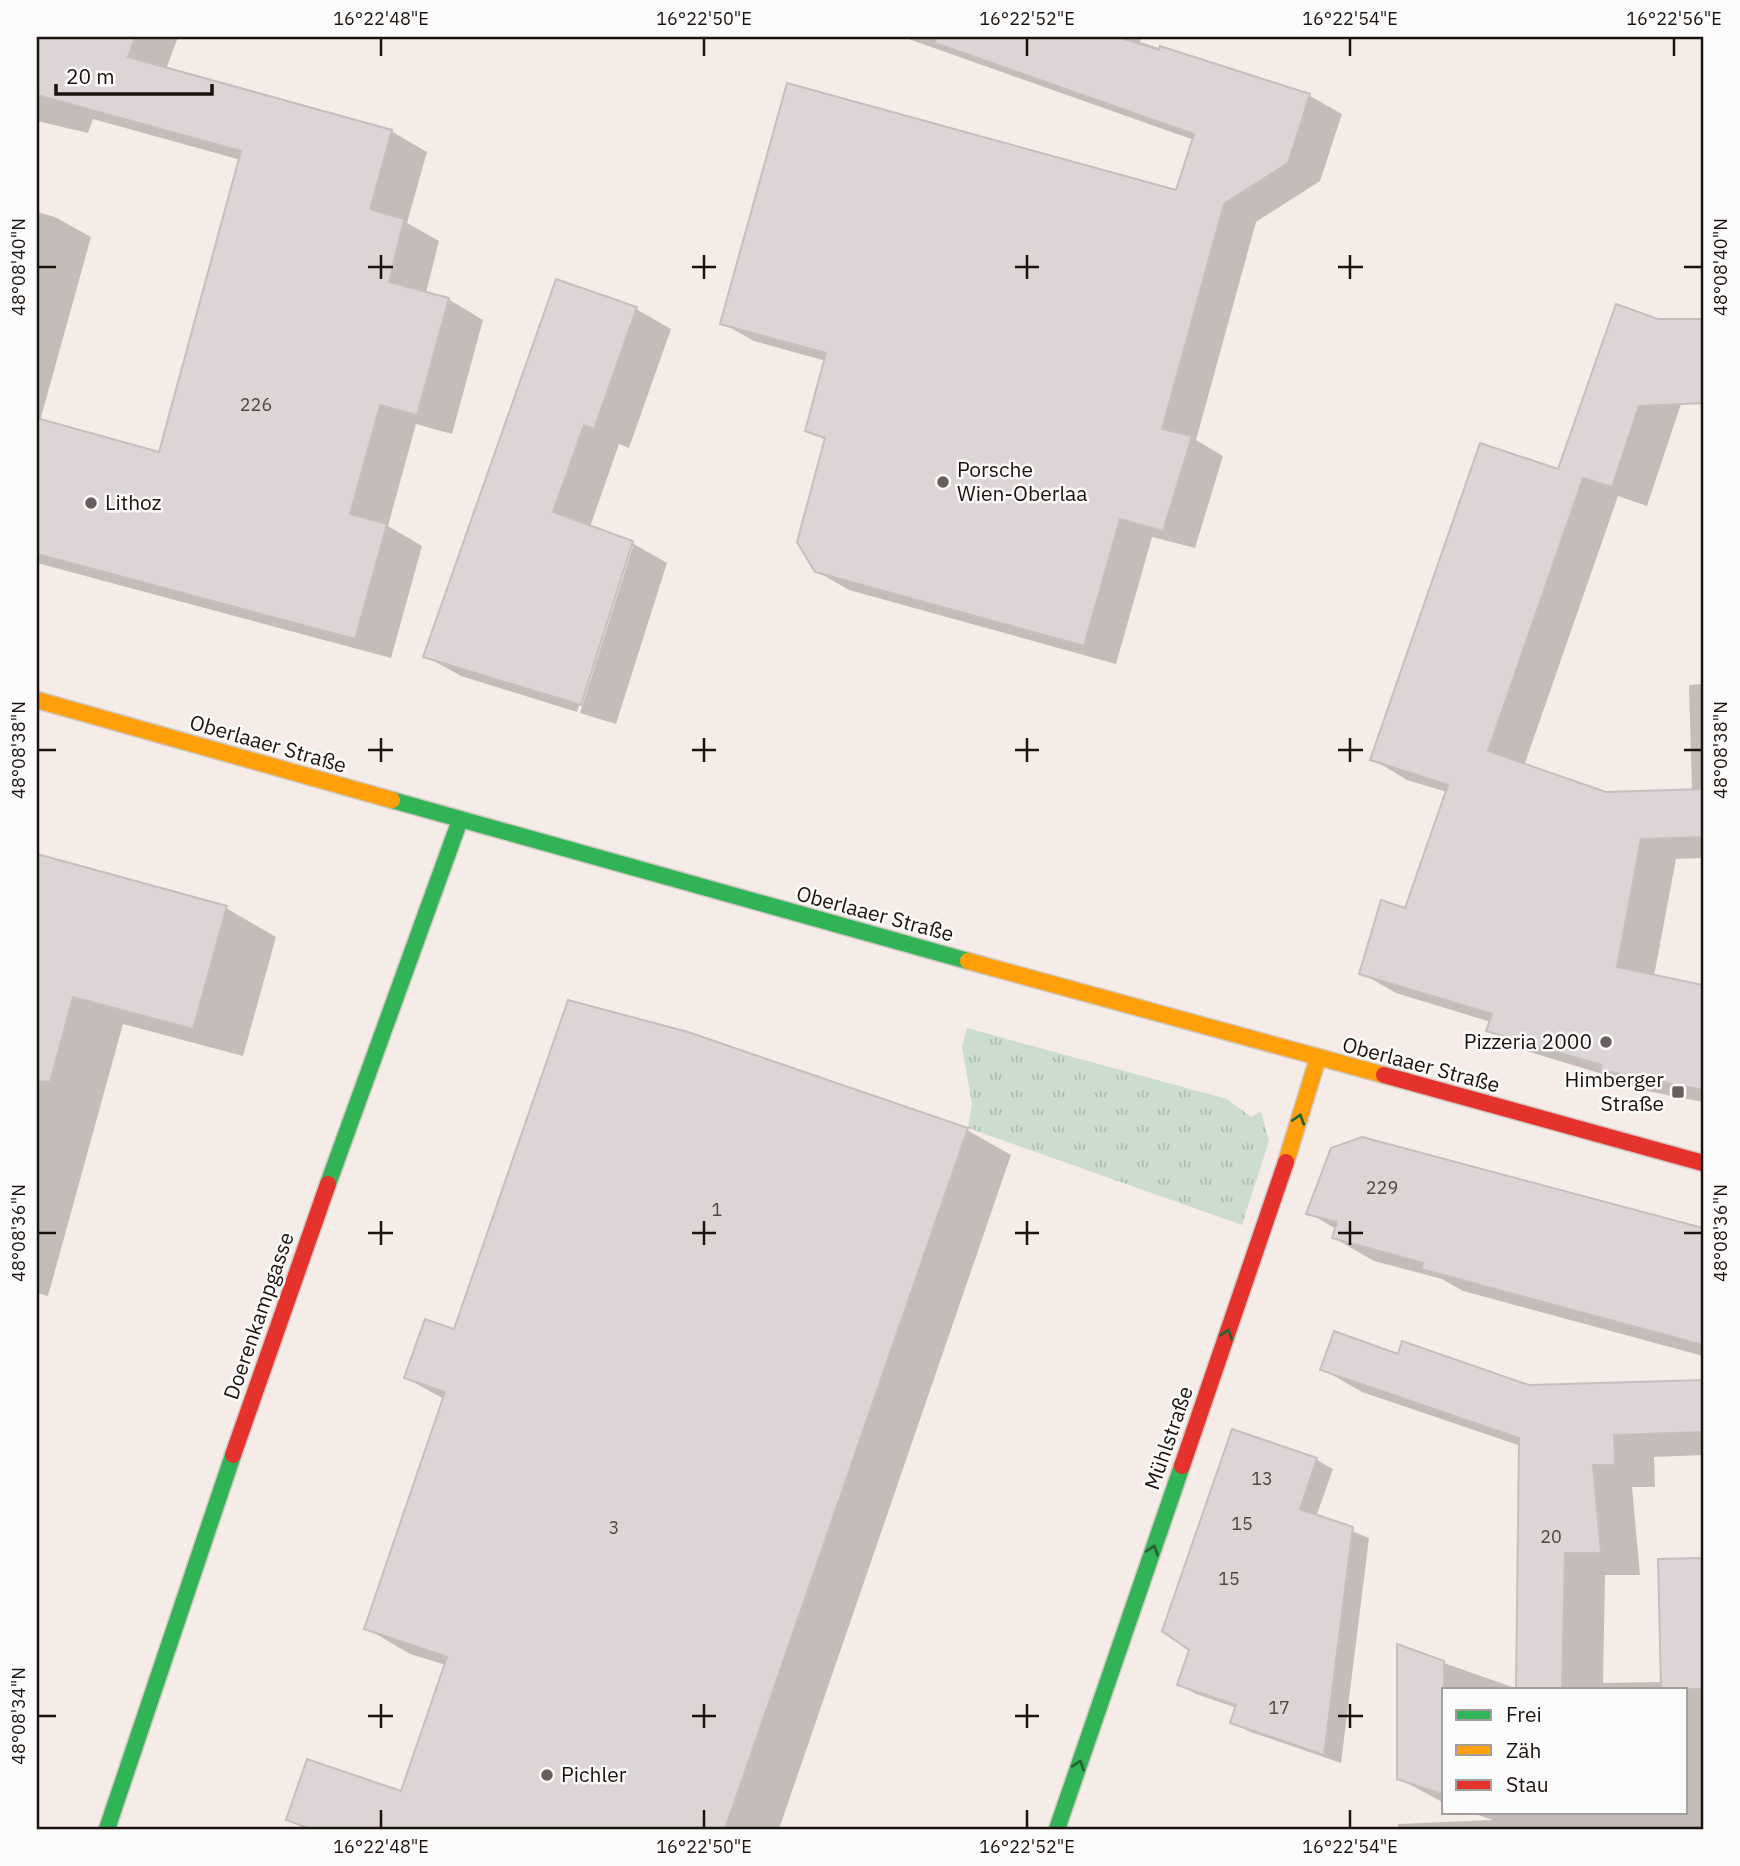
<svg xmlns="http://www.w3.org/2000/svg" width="1740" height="1866" font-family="'IBM Plex Sans',sans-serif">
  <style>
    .grass { fill: url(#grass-tufts) }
    .shadow { fill: #0003 }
    .building { fill: #ddd4d5; stroke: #c6bebf; stroke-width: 2 }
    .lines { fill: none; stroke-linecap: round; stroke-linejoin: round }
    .fast-casing { stroke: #d1c7c2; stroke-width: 19 }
    .slow-casing { stroke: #d1c7c2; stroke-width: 19 }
    .jam-casing { stroke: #d1c7c2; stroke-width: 19 }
    .fast { stroke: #30b455; stroke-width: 16 }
    .slow { stroke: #ff9f0a; stroke-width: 16 }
    .jam { stroke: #e5322d; stroke-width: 16 }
    .oneway { stroke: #266432 }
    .ticks { fill: none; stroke: #1d130e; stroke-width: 2.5 }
    .poi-dot { fill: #695f5a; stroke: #fbfbfb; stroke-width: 2.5 }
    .labels { text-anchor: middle; stroke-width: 5; stroke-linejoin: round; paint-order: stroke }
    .number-label { font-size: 18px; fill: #504643 }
    .poi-label { font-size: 21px; fill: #1d130e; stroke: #fbfbfb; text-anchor: start }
    .street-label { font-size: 21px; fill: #1d130e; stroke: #fbfbfb }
    .neatline { fill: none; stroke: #1d130e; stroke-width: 2.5 }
    .ticks-label { font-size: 18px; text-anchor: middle; fill: #1d130e }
  </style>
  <defs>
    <pattern id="grass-tufts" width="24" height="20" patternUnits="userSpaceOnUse" patternTransform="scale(1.75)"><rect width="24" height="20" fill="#ccdccf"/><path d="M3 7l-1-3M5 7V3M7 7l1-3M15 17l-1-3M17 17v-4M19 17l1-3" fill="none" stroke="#afbcb1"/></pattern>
  </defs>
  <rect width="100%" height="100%" fill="#f5ece7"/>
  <path class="grass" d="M967 1028 1227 1099 1251 1117 1261 1111 1269 1141 1242 1225 968 1128 972 1104 962 1047Z"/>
  <g class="shadow">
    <path d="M37 37H178L166 69 391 131 427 152 407 223 439 241 426 293 448 299 483 320 452 434 416 424 388 526 422 546 391 658 37 563V212L55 217 91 237 40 421 161 454 241 160 93 119 88 133 37 121Z"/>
    <path d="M903 37H1142L1140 42 1310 96 1342 114 1320 181 1256 222 1196 440 1223 456 1195 548 1152 537 1116 664 849 590 816 571 826 440 807 430 826 361 754 341 722 323 1178 192 1194 140Z"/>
    <path d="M636 309 671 329 629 448 619 444 590 527 632 543 667 563 616 724 580 713 633 546H629L577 712 461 676 425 656Z"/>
    <path d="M1701 344 1647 506 1618 496 1524 766 1605 794 1692 791 1689 685 1703 684V858L1676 859 1654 976 1703 987V1102L1637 1089 1619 1079 1523 1050 1488 1030 1491 1022 1396 993 1361 973 1406 910 1447 792 1407 780 1372 759 1559 471Z"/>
    <path d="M37 856 226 908 276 937 243 1056 123 1024 48 1296 37 1293Z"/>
    <path d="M967 1130 1011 1155 779 1829H305L288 1819 402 1793 446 1665 410 1654 366 1628 444 1399 406 1378 455 1331Z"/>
    <path d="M1362 1139 1703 1230V1356L1463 1291 1442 1279 1374 1261 1334 1238 1336 1229 1309 1213Z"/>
    <path d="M1400 1356 1528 1387 1703 1382V1455L1654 1457 1655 1487H1632L1640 1575H1605L1603 1683 1663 1682 1660 1561 1703 1560V1829H1398V1824L1493 1820 1469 1812H1686V1689H1444V1803L1398 1778V1647L1518 1689 1521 1446 1362 1392 1322 1369Z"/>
    <path d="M1233 1431 1317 1460 1333 1469 1316 1517 1369 1538 1341 1763 1248 1731 1232 1722 1237 1708 1196 1694 1179 1685 1191 1650Z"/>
  </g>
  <g class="building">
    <path d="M37 37H135L128 57 392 130 370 209 404 219 389 282 449 298 417 415 380 405 350 514 387 524 355 639 37 554V418L159 452 241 151 37 95Z"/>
    <path d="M936 37H1118L1159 50 1160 46 1310 94 1288 163 1224 204 1162 429 1192 436 1163 531 1120 519 1084 646 815 572 797 542 825 438 805 431 826 353 720 324 787 83 1176 190 1194 134 935 43Z"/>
    <path d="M556 279 637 307 594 429 584 425 553 512 633 541 581 705 423 657Z"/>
    <path d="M1616 304 1658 319H1703V403L1639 406 1612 487 1583 478 1488 751 1606 792 1703 789V837L1641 839 1617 967 1703 985V1090L1600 1070 1601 1065 1486 1031 1492 1014 1359 974 1381 900 1405 908 1448 785 1370 760 1480 443 1558 469Z"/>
    <path d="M37 854 227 906 193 1029 73 997 50 1082 37 1081Z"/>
    <path d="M568 1000 688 1032 968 1128 725 1829H311L286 1820 307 1759 401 1791 447 1657 364 1629 445 1392 404 1378 425 1319 454 1329Z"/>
    <path d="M1362 1137 1703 1228V1345L1421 1269 1423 1263 1332 1238 1337 1222 1306 1214 1331 1148Z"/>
    <path d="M1334 1331 1398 1354 1402 1341 1529 1385 1703 1380V1432L1614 1435 1615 1465H1593L1601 1553H1565L1562 1689H1516L1519 1438 1320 1370Z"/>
    <path d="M1232 1429 1317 1458 1300 1509 1353 1527 1324 1755 1230 1723 1236 1705 1177 1685 1189 1650 1162 1631Z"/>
    <path d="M1703 1558V1689H1661L1658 1559Z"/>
    <path d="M1397 1644 1444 1661V1795L1397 1779Z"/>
  </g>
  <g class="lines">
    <g class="fast-casing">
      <g id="fast">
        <path d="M392 800 968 961"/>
        <path d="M328 1184 460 820"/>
        <path d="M107 1829 233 1455"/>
        <path d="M1057 1829 1182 1466"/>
      </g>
    </g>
    <g class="slow-casing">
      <g id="slow">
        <path d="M37 700 392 800"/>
        <path d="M968 961 1384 1075"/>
        <path d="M1286 1162 1318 1058"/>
      </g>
    </g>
    <g class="jam-casing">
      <g id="jam">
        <path d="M1384 1075 1703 1163"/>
        <path d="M233 1455 328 1184"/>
        <path d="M1182 1466 1286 1162"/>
      </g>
    </g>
    <use href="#fast" class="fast"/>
    <use href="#slow" class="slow"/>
    <use href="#jam" class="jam"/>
  </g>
  <defs><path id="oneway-chevron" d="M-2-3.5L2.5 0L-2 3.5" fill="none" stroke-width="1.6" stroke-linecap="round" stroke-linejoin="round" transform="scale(1.75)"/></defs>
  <g class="oneway">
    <use href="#oneway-chevron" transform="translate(1299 1119) rotate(-73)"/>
    <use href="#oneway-chevron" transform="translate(1227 1334) rotate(-71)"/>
    <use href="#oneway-chevron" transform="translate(1153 1550) rotate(-71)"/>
    <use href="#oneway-chevron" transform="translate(1079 1765) rotate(-71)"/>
  </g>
  <path class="ticks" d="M381 38V56M704 38V56M1027 38V56M1350 38V56M1674 38V56M381 255V279M704 255V279M1027 255V279M1350 255V279M38 267H56M368 267H393M692 267H716M1015 267H1039M1338 267H1363M1684 267H1702M381 738V762M704 738V762M1027 738V762M1350 738V762M38 750H56M368 750H393M692 750H716M1015 750H1039M1338 750H1363M1684 750H1702M381 1221V1245M704 1221V1245M1027 1221V1245M1350 1221V1245M38 1233H56M368 1233H393M692 1233H716M1015 1233H1039M1338 1233H1363M1684 1233H1702M381 1704V1728M704 1704V1728M1027 1704V1728M1350 1704V1728M38 1716H56M368 1716H393M692 1716H716M1015 1716H1039M1338 1716H1363M381 1810V1828M704 1810V1828M1027 1810V1828M1350 1810V1828"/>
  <g class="poi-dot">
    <circle cx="943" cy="482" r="7"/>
    <circle cx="91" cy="503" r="7"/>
    <circle cx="1606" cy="1042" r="7"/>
    <rect x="1671" y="1085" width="14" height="14" rx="3.5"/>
    <circle cx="547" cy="1775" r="7"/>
  </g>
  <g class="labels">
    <g class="number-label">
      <text x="256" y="411">226</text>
      <text x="1382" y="1194">229</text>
      <text x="717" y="1216">1</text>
      <text x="1262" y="1485">13</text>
      <text x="1242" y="1530">15</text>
      <text x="614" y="1534">3</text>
      <text x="1551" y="1543">20</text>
      <text x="1229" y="1585">15</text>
      <text x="1279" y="1714">17</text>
    </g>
    <g class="poi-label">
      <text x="957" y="477">Porsche<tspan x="957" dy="24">Wien-Oberlaa</tspan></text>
      <text x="105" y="510">Lithoz</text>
      <text x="1592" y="1049" text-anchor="end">Pizzeria 2000</text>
      <text x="1664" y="1087" text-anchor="end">Himberger<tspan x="1664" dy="24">Straße</tspan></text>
      <text x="561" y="1782">Pichler</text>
    </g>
    <g class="street-label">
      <text transform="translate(268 744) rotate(16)" y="7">Oberlaaer Straße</text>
      <text transform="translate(875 914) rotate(15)" y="7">Oberlaaer Straße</text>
      <text transform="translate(1421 1065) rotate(15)" y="7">Oberlaaer Straße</text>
      <text transform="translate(259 1316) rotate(-71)" y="7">Doerenkampgasse</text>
      <text transform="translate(1169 1438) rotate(-71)" y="7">Mühlstraße</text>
    </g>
  </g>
  <rect width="1740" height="1866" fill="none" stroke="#fbfbfb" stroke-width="77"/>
  <rect x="1442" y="1688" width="245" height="126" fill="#fbfbfb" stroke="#a29e9c" stroke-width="2"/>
  <rect x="1456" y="1710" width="35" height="10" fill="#30b455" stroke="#a29e9c" stroke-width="2"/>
  <text x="1506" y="1722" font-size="21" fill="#1d130e">Frei</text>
  <rect x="1456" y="1745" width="35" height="10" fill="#ff9f0a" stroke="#a29e9c" stroke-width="2"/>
  <text x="1506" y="1758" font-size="21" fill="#1d130e">Zäh</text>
  <rect x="1456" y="1780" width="35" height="10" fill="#e5322d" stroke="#a29e9c" stroke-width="2"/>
  <text x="1506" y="1792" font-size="21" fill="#1d130e">Stau</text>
  <path d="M56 84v10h156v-10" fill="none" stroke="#1d130e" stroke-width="3.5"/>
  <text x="66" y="84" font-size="21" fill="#1d130e" stroke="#fbfbfb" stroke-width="5" paint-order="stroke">20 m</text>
  <rect x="38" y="38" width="1664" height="1790" class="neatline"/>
  <g class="ticks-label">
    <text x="381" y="25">16°22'48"E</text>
    <text x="704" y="25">16°22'50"E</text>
    <text x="1027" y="25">16°22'52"E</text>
    <text x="1350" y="25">16°22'54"E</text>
    <text x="1674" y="25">16°22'56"E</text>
    <text transform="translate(19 267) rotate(-90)" y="6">48°08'40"N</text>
    <text transform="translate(1721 267) rotate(-90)" y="6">48°08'40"N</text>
    <text transform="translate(19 750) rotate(-90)" y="6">48°08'38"N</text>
    <text transform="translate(1721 750) rotate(-90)" y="6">48°08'38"N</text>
    <text transform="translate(19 1233) rotate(-90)" y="6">48°08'36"N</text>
    <text transform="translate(1721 1233) rotate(-90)" y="6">48°08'36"N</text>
    <text transform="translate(19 1716) rotate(-90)" y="6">48°08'34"N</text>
    <text x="381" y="1853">16°22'48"E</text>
    <text x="704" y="1853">16°22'50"E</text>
    <text x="1027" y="1853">16°22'52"E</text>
    <text x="1350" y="1853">16°22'54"E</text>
  </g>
</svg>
